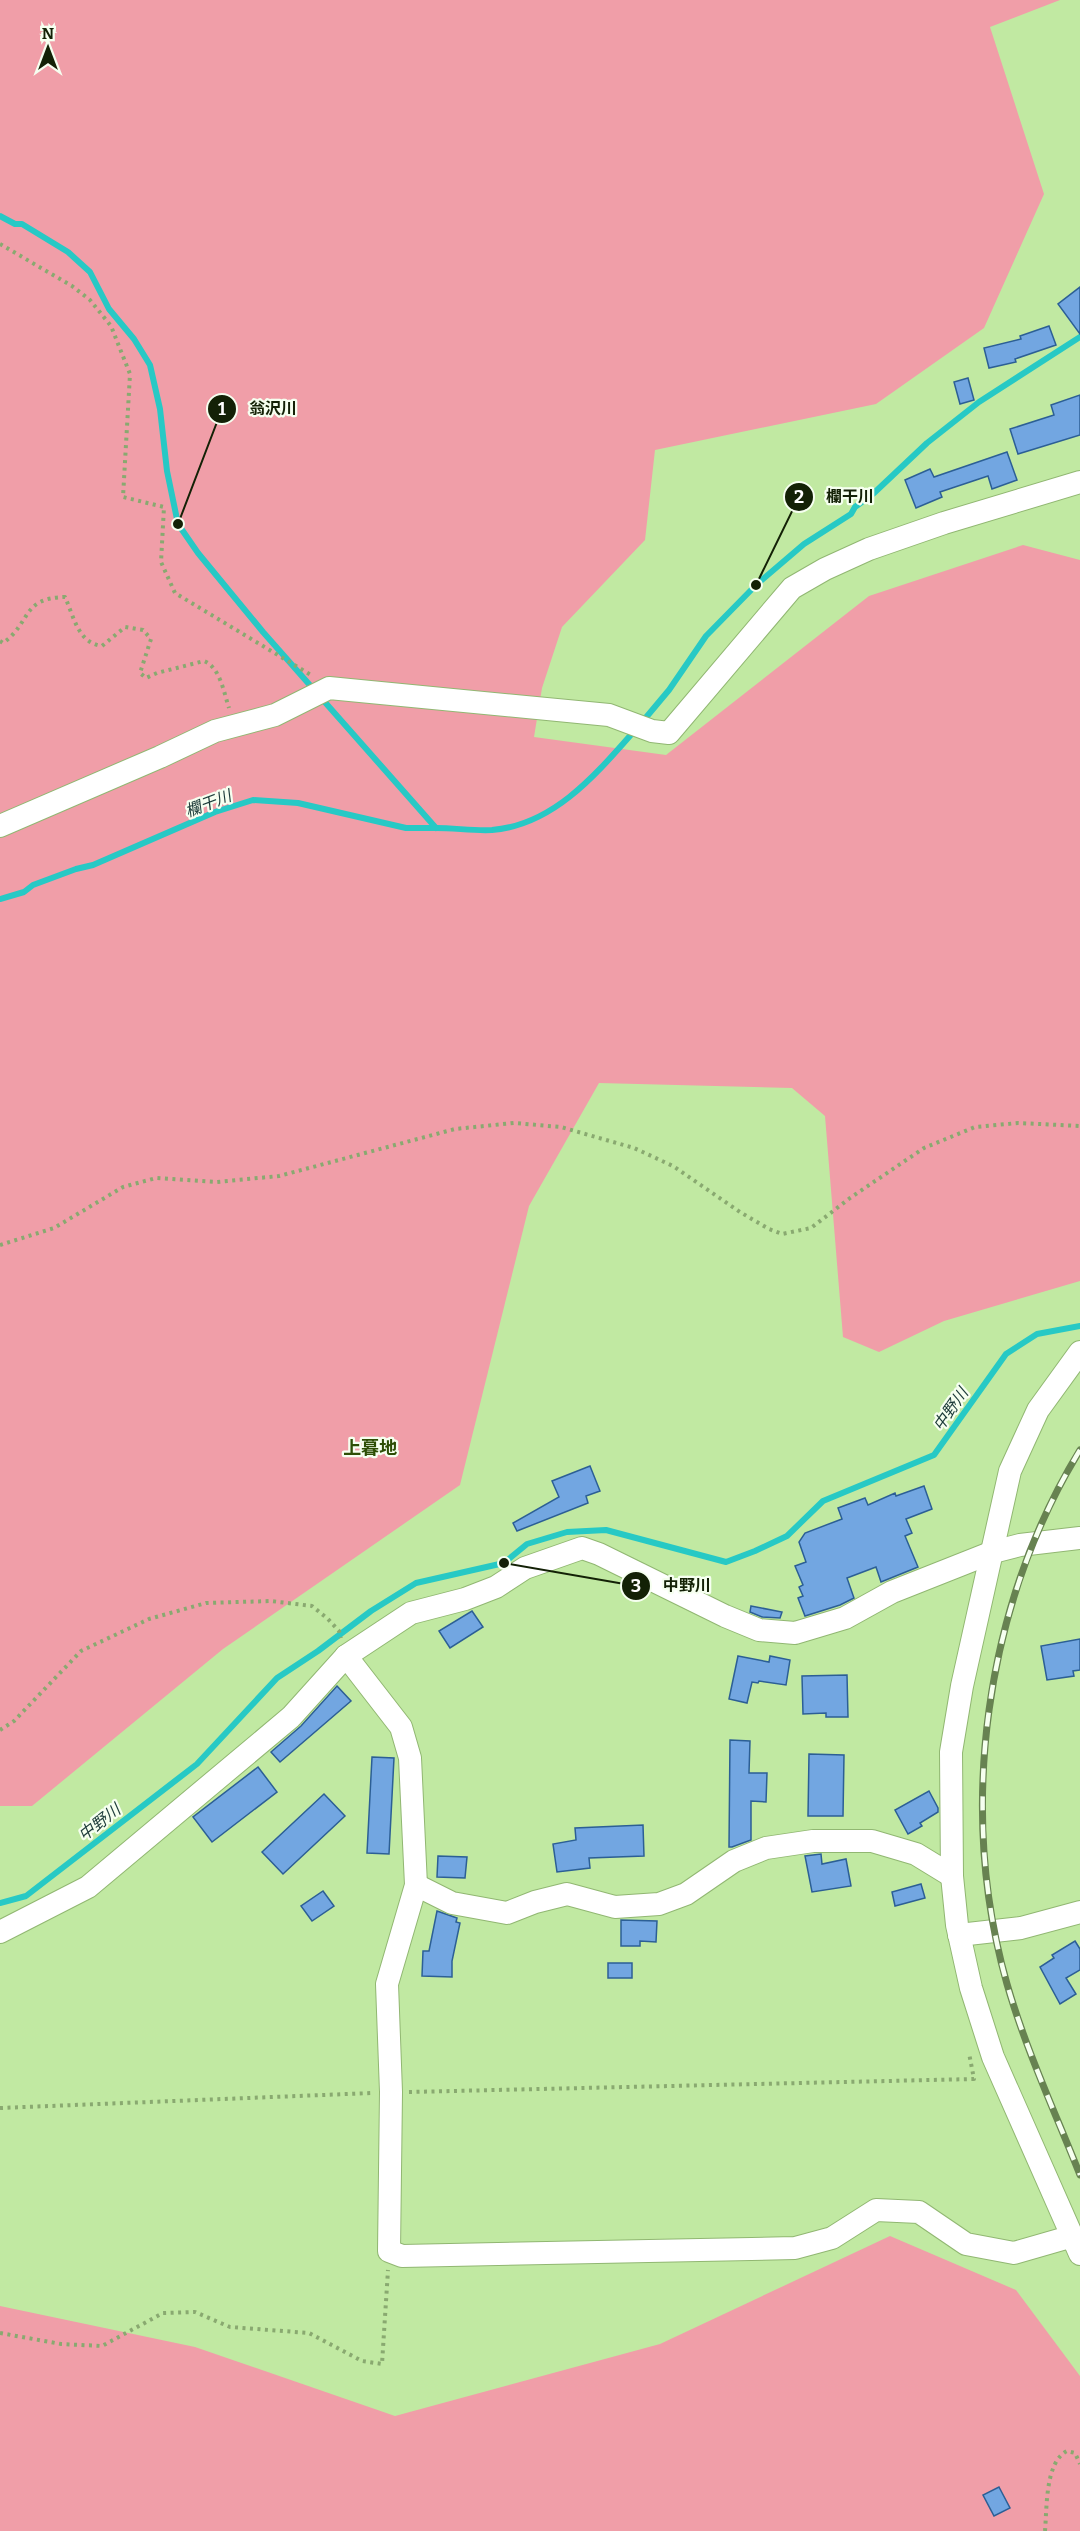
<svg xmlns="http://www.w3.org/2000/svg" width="1080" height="2531" font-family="Bitter,'Noto Sans JP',serif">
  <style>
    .green { fill: #f09ea8 }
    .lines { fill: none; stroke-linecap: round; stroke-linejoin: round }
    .stream { stroke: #27c9c5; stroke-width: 6 }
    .building { fill: #72a6e1; stroke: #2c5f95; stroke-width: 1.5 }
    .minor-casing { stroke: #91b772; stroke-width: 24 }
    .path { stroke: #89a970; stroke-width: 4; stroke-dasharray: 3 4.5; stroke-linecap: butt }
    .minor { stroke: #fff; stroke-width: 22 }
    .rail-casing { stroke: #678251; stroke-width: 7 }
    .rail { stroke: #f6fff0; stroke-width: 4.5; stroke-dasharray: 14; stroke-linecap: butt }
    .labels { text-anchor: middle; stroke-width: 4.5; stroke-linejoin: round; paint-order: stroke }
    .water-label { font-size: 16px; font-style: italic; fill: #1b3a38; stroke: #f6fff0 }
    .quarter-label { font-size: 18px; font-weight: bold; fill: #2d4e05; stroke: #f6fff0 }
    .leader { fill: none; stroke: #132106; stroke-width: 2 }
    .callout-dot { fill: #132106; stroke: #f6fff0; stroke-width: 2 }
    .mark-label { font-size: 18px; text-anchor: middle; font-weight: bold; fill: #fff }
    .callout-label { font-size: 16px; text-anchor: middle; font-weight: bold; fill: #132106; stroke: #f6fff0; stroke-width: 4.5; stroke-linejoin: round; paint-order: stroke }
  </style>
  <rect width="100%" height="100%" fill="#c1e9a2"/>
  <g class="green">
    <path d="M0 0H1060L990 27 1044 194 984 328 876 404 655 450 645 540 562 627 542 688 534 737 666 755 869 596 1023 545 1080 560V1281L944 1321 879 1352 843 1337 825 1116 792 1088 599 1083 529 1206 460 1485 223 1649 32 1806H0Z"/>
    <path d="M890 2236 1016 2290 1080 2376V2531H0V2306L195 2347 395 2416 660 2344Z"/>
  </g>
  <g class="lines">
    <g class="stream">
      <path d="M0 216 15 224H22L68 252 90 272 109 309 134 339 150 365 160 409 167 471 178 524 198 553 263 632 436 828"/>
      <path d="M643 721 669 690 706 636 756 585 804 544 851 514 855 507 874 493 927 443 979 402 1080 337"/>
      <path d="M436 828C455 828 474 831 492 830 555 825 598 772 636 729"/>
      <path d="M0 899 24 892 33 885 76 869 93 865 215 812 253 800 298 803 406 828H436"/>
      <path d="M0 1903 26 1896 197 1764 277 1678 318 1651 371 1611 416 1583 504 1563 527 1544 567 1532 606 1530 726 1562 755 1551 787 1536 823 1501 934 1455 1006 1354 1037 1334 1080 1326"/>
    </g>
  </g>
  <g class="building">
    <path d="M1080 287V334L1058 304Z"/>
    <path d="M1049 326 1056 345 1015 359 1016 362 989 368 984 348 1021 339 1020 336Z"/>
    <path d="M968 378 974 400 960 404 954 382Z"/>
    <path d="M1080 395V435L1018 454 1010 429 1054 415 1051 405Z"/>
    <path d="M1007 452 1017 480 992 489 988 476 940 492 942 497 916 508 905 480 930 469 934 477Z"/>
    <path d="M590 1466 600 1491 586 1496 588 1503 517 1531 513 1523 559 1497 552 1481Z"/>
    <path d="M924 1486 932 1509 906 1519 912 1533 905 1536 918 1567 881 1582 876 1567 847 1578 854 1598 840 1605 805 1616 798 1598 803 1596 799 1587 803 1585 795 1566 806 1562 799 1542 805 1533 842 1519 838 1508 865 1498 868 1505 895 1493 896 1496Z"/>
    <path d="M751 1606 782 1612 780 1618 762 1617 750 1612Z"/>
    <path d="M472 1611 483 1627 450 1648 439 1631Z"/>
    <path d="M1080 1639V1670L1073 1671 1074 1676 1047 1680 1041 1646Z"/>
    <path d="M738 1656 769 1662 770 1656 790 1660 786 1685 759 1681 758 1683 752 1682 747 1703 729 1699Z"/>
    <path d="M847 1675 848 1717H826V1713L803 1714 802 1676Z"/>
    <path d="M337 1686 351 1701 280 1762 271 1752 301 1726Z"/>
    <path d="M730 1740 750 1741 749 1773H767L766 1802 751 1801V1840L732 1847H729Z"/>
    <path d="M809 1754 844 1755 843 1816H808Z"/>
    <path d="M372 1757 394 1758 389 1854 367 1853Z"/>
    <path d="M258 1767 277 1792 212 1842 193 1817Z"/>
    <path d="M929 1791 938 1808V1812L920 1823 922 1826 908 1834 895 1810Z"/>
    <path d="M324 1794 345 1816 283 1874 262 1852Z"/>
    <path d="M643 1825 644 1856 589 1858 590 1868 557 1872 553 1844 576 1840 575 1828Z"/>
    <path d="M821 1854 822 1864 846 1859 851 1886 812 1892 805 1856Z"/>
    <path d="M438 1856 467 1857 465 1878 437 1877Z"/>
    <path d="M921 1884 925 1898 895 1906 892 1892Z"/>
    <path d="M323 1891 334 1906 312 1921 301 1906Z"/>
    <path d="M437 1911 457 1918 456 1922 460 1923 452 1961V1977L422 1976 423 1951H429Z"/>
    <path d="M621 1920 657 1921 656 1942 640 1941V1946H621Z"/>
    <path d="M1075 1941 1080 1949V1970L1066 1978 1076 1994 1060 2004 1040 1967 1054 1958 1052 1955Z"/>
    <rect x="608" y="1963" width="24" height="15"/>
    <path d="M999 2487 1010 2508 994 2516 983 2495Z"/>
  </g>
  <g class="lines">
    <g class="minor-casing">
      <g id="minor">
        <path d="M0 826 160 757 215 731 275 715 329 688 609 715 652 731 669 733 792 588 825 569 869 549 944 523 1080 482"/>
        <path d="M1080 1352 1038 1410 1010 1471 962 1686 951 1752 952 1876 957 1925 971 1988 993 2057 1080 2254"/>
        <path d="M346 1656 401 1727 410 1758 416 1885 387 1984 391 2092 389 2251 402 2256 795 2248 832 2238 876 2210 919 2212 966 2244 1014 2253 1073 2236"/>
        <path d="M416 1885 452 1903 507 1913 535 1902 567 1894 615 1907 659 1904 686 1894 734 1861 766 1848 813 1841H872L916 1854 952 1876"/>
        <path d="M0 1932 88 1887 291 1717 346 1656 411 1613 465 1599 496 1587 525 1568 582 1548 599 1554 725 1616 759 1630 795 1633 845 1618 892 1592 993 1552 1020 1545 1080 1538"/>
        <path d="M959 1935 1021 1928 1080 1912"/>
      </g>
    </g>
    <g class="path">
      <path d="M0 244 72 286 90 300 111 326 130 374 123 497 164 507 161 562 175 593 311 675"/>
      <path d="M0 641 3 643C32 622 21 598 65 597 74 617 78 643 102 646L125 627 143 630 151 639 140 673 146 678 157 673 204 661C220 667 224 693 229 708"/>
      <path d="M0 1245 54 1228 123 1187 156 1178 217 1182 279 1176 455 1129 514 1123 561 1127 634 1148 673 1166 740 1212 769 1229 782 1234 811 1228 850 1198 924 1148 975 1127 1018 1123 1080 1126"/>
      <path d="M0 1730 14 1721 81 1651 149 1619 206 1603 271 1601 312 1606 328 1619 339 1631 341 1638"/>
      <path d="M409 2092 974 2079 969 2053"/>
      <path d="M0 2108 372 2093"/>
      <path d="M0 2333 61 2344 102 2346 163 2313 195 2312 230 2327 309 2333 362 2361 382 2364 388 2270"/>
      <path d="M1045 2531C1047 2508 1045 2462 1067 2451L1075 2453 1080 2464"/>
    </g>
    <use href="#minor" class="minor"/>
    <g class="rail-casing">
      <path id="rail" d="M1080 1450C985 1606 957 1808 1007 1984 1026 2050 1055 2112 1080 2175"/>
    </g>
    <use href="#rail" class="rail"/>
  </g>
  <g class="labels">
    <g class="water-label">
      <text transform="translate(208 803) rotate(-21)" y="6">欄干川</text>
      <text transform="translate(950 1409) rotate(-55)" y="6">中野川</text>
      <text transform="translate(99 1822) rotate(-38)" y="6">中野川</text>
    </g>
    <g class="quarter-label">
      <text x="370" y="1454">上暮地</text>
    </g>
  </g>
  <path class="leader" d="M178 524L222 409M756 585L799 497M504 1563L636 1586"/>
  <g class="callout-dot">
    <circle cx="178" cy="524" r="6"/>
    <circle cx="756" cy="585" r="6"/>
    <circle cx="504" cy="1563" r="6"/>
    <circle cx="222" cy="409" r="15"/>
    <circle cx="799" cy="497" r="15"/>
    <circle cx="636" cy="1586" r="15"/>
  </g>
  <g class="mark-label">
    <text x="222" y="415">1</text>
    <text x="799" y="503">2</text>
    <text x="636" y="1592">3</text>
  </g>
  <g class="callout-label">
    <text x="273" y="414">翁沢川</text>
    <text x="850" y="502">欄干川</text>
    <text x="687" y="1591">中野川</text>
  </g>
  <g transform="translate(48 48)" stroke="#f6fff0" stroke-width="4.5" paint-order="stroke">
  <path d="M0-4.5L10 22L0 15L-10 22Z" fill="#132106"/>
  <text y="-9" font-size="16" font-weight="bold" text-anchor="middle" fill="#132106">N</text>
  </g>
</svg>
